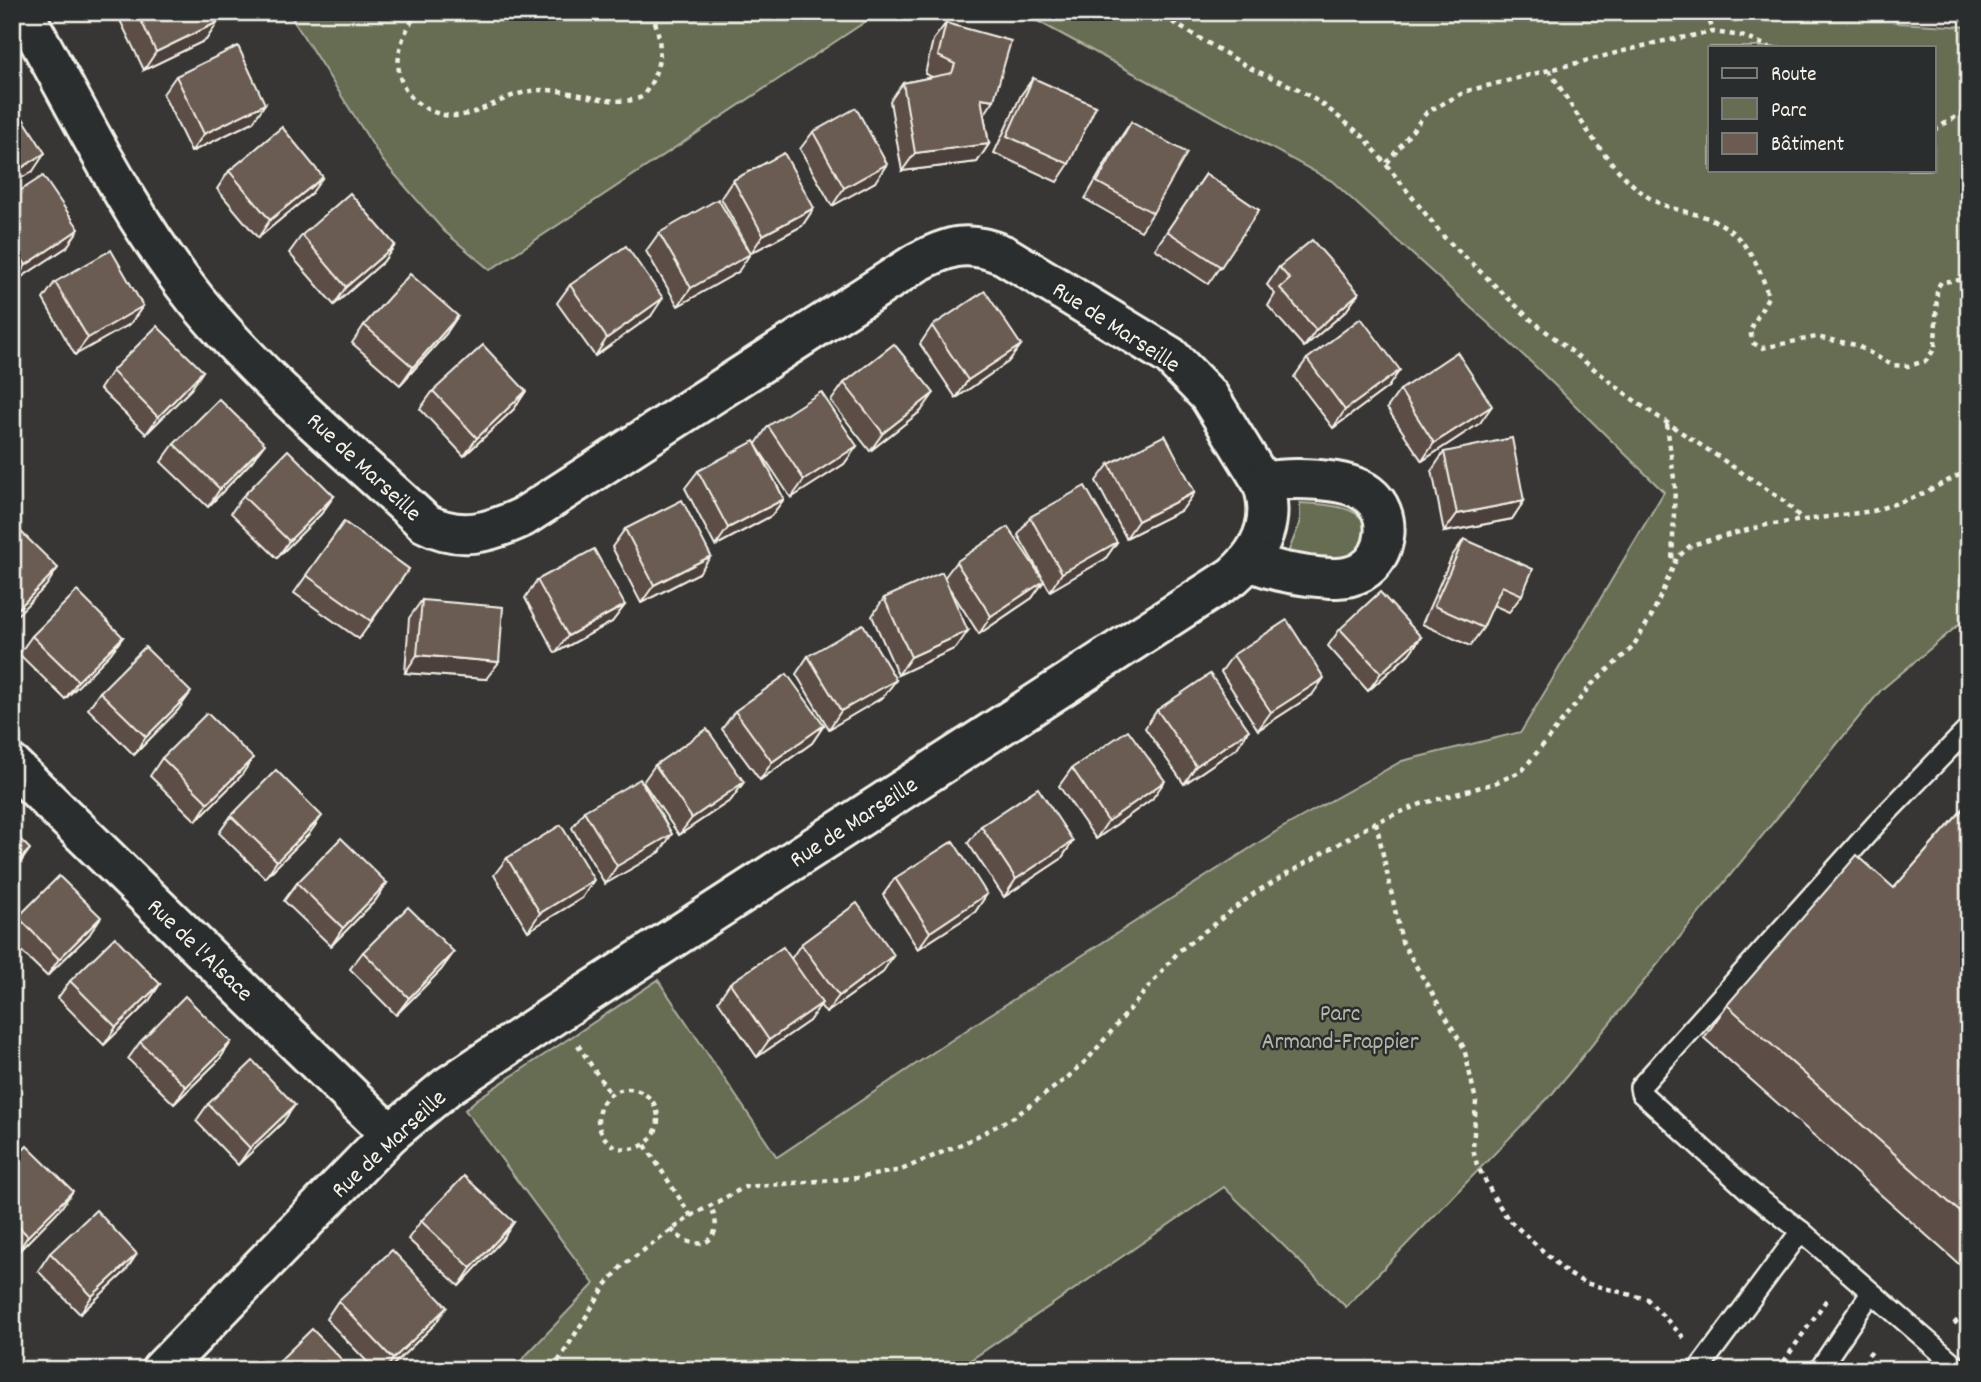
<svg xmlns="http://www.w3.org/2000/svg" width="1981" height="1382" font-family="Dekko,sans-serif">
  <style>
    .green { fill: #666d53; stroke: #adaf9e; stroke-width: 2; fill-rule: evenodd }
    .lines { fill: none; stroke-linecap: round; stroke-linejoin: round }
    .service-casing { stroke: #f4f1e8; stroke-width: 24 }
    .minor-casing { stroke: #f4f1e8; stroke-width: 44 }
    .path { stroke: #f4f1e8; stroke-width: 4.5; stroke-dasharray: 5 5; stroke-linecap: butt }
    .service { stroke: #2a2d2e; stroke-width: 19 }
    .minor { stroke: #2a2d2e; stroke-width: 38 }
    .wall { fill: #5c4e47; stroke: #f4f1e8; stroke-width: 2 }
    .shaded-wall { fill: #4b403a; stroke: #f4f1e8; stroke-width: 2 }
    .building { fill: #6b5b53; stroke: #f4f1e8; stroke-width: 2 }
    .labels { text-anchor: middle; stroke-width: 5; stroke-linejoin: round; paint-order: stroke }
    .street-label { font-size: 24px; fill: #f4f1e8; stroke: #2a2d2e }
    .park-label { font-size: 24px; fill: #b4b6a5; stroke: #2a2d2e }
  </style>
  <rect width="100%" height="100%" fill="#373635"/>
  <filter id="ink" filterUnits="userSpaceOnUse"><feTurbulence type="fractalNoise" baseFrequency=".0143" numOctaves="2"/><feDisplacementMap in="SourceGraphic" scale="14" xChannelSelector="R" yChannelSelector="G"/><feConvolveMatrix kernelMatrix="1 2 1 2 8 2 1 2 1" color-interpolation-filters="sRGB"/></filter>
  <g filter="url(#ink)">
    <g class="green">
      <path d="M288 12H880L490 270 444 231 383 161Z"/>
      <path d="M1021 12H1883L1898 23 1969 27V616L1881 690 1552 1094 1346 1307 1224 1187 956 1370H512L594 1284 465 1110 477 1099 658 980 777 1157 986 1017 1280 829 1402 761 1521 732 1664 492 1534 365 1332 181ZM1934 47V170H1710V47Z"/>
      <path d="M1300 503C1331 504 1388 507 1358 554L1335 561 1287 555 1300 523Z"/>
    </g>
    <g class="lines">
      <g class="service-casing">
        <g id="service">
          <path d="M1801 1231 1749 1191 1641 1093 1640 1087 1877 823 1969 728"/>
          <path d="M1041 1370H1042"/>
          <path d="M1698 1370 1801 1231 1961 1370"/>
          <path d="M1819 1370 1871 1293"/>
        </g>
      </g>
      <g class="minor-casing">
        <g id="minor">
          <path d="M23 12C78 108 126 213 196 300 263 382 348 451 425 523 460 541 489 533 523 517L916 263C950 245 968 240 1004 255L1170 356 1209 396 1262 482C1276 519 1262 551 1233 576L557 1013 448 1086 390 1134 161 1370"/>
          <path d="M1251 561C1270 570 1288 573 1308 576 1326 578 1344 581 1361 572 1389 556 1393 513 1368 494 1346 477 1289 477 1262 482"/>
          <path d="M12 765 390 1134"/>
        </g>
      </g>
      <g class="path">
        <path d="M408 12 414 17"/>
        <path d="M419 12C405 27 396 51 399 72 401 86 409 98 422 106 469 135 494 91 542 90 573 89 615 109 642 97 662 71 665 42 651 12"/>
        <path d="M1155 12 1252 69 1298 89 1325 106 1365 138 1444 237 1529 318 1639 404 1783 500 1802 519"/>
        <path d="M1707 12 1713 32"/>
        <path d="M1549 70C1577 114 1605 166 1648 197 1670 212 1697 211 1719 223 1746 238 1762 269 1768 297L1750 331 1753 343 1762 348 1816 337 1856 345 1892 365 1908 366 1926 361 1935 348 1937 289 1941 282 1969 279"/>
        <path d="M1934 130 1969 109"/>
        <path d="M1387 163 1427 112 1467 91 1659 42 1713 32 1742 36 1770 47"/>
        <path d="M1667 424 1675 487 1672 562"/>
        <path d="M1376 822 1402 942 1464 1048 1476 1101 1473 1149 1477 1165 1495 1199 1508 1219 1567 1273 1585 1283 1647 1299 1686 1340"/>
        <path d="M578 1045 610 1094"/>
        <circle cx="628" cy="1119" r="30"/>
        <path d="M645 1145 691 1216"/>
        <path d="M671 1229C696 1257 729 1242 710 1205"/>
        <path d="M1954 1324 1969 1308"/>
        <path d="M1868 1352 1876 1358"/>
        <path d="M553 1370 605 1286 622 1266 691 1216 745 1187 856 1178 901 1170 966 1142 1014 1117 1067 1078 1088 1059 1179 951 1256 892 1376 822 1421 804 1495 783 1522 771 1592 684 1632 648 1652 615 1677 558 1691 545 1766 525 1873 511 1918 496 1969 470"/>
        <path d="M1778 1370 1827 1299"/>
      </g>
      <use href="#service" class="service"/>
      <use href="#minor" class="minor"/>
    </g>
    <g class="wall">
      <path d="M116 12H214L218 22 206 40 144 70Z"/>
      <path d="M946 23 984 115 989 144 977 162 902 171 890 101 903 83 932 77 925 74 933 40Z"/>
      <path d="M176 76 253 122 191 152 163 94Z"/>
      <path d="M1033 78 1069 164 1057 182 994 153 1021 95Z"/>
      <path d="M1131 122 1153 213 1141 231 1085 199 1119 140Z"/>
      <path d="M813 132 875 182 832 206 800 149Z"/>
      <path d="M229 171 311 194 258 238 217 189Z"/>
      <path d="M1206 174 1259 210 1208 284 1155 249Z"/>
      <path d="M733 180 814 208 802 226 751 253 721 198Z"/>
      <path d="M12 196 67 247 14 282 12 280Z"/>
      <path d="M659 233 738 272 678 306 646 251Z"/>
      <path d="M302 235 395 245 383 262 334 305 289 253Z"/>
      <path d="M1279 267 1359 293 1346 311 1304 347 1268 306 1275 294 1267 285Z"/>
      <path d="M55 282 143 306 130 324 75 355 43 299Z"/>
      <path d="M570 285 651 316 595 356 557 303Z"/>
      <path d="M364 325 446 334 400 385 352 343Z"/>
      <path d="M932 326 1021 345 1008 362 956 398 920 344Z"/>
      <path d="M1307 359 1388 387 1333 428 1294 377Z"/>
      <path d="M112 371H203L191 389 146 434 100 389Z"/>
      <path d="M844 383 921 411 870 451 831 401Z"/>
      <path d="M1400 390 1480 423 1422 461 1387 408Z"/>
      <path d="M433 391H526L514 409 464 456 420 409Z"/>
      <path d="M768 426 857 446 844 464 791 498 756 445 784 499 771 516 715 546 685 488 698 471 756 444Z"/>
      <path d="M174 444 252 461 208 507 161 462Z"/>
      <path d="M1444 452 1524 501 1512 519 1444 532 1432 470Z"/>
      <path d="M1109 464 1195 492 1182 510 1126 538 1096 481Z"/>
      <path d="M243 496H334L321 514 277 558 231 513Z"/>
      <path d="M1030 517 1117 542 1105 559 1050 591 1044 581 1032 598 979 634 950 589 956 648 898 675 872 616 884 598 944 578 956 562 1041 575 1018 535Z"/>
      <path d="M344 522 409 569 359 639 294 593Z"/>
      <path d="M625 529 699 573 641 603 612 547Z"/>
      <path d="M1464 539 1522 595 1509 612 1493 605 1483 628 1470 646 1422 624 1452 556Z"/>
      <path d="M537 580 625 605 612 622 555 653 525 598Z"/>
      <path d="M422 600 486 679 405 673 409 618Z"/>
      <path d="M1340 629 1421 637 1409 654 1368 691 1328 646Z"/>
      <path d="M32 636 123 637 110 654 65 699 19 654Z"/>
      <path d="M1233 655 1312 695 1258 730 1221 672Z"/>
      <path d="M808 656 896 680 883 697 829 729 796 674Z"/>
      <path d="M100 692 178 710 134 755 88 709Z"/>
      <path d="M1157 710 1237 748 1184 784 1145 728Z"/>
      <path d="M735 711 824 725 812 743 760 780 722 729Z"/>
      <path d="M162 758 241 776 196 821 150 776Z"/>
      <path d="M655 765 744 782 731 800 679 835 643 782Z"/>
      <path d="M1072 768 1152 799 1096 839 1059 786Z"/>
      <path d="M1969 802V1273L1704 1038 1727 1005 1894 888Z"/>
      <path d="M584 811 660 852 605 884 572 828Z"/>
      <path d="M231 816 309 834 265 878 219 833Z"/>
      <path d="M981 826 1073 841 1061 859 1004 897 968 843Z"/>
      <path d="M507 858 582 898 528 931 494 875Z"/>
      <path d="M895 878 987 894 975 912 918 949 883 895Z"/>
      <path d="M297 883H387L375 901 331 946 284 901Z"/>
      <path d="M18 917 89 935 47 976 12 942V925Z"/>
      <path d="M801 944 882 973 826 1013 820 1005 809 1021 757 1057 718 1001 730 983 791 959Z"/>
      <path d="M363 952H454L441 970 396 1015 350 969Z"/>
      <path d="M70 981 160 984 148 1002 104 1045 58 998Z"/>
      <path d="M140 1042H231L219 1060 174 1104 128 1059Z"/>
      <path d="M208 1104 283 1122 238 1165 196 1121Z"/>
      <path d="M12 1161 61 1208 16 1254 12 1250Z"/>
      <path d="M421 1221 514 1222 502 1240 459 1286 408 1239Z"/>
      <path d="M50 1253 125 1272 80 1314 38 1271Z"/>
      <path d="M338 1301 435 1324 388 1370H375L326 1319Z"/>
    </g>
    <g class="shaded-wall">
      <path d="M218 22 206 40 144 70 156 52Z"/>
      <path d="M981 98 994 100 982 118Z"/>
      <path d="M265 104 253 122 191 152 204 134Z"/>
      <path d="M989 144 977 162 902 171 915 153Z"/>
      <path d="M45 153 33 171 12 184V174Z"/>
      <path d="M887 164 875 182 832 206 844 188Z"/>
      <path d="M323 177 311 194 258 238 270 220Z"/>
      <path d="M814 208 802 226 751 253 763 235Z"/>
      <path d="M79 229 67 247 14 282 26 265Z"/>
      <path d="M395 245 383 262 334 305 346 287Z"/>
      <path d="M750 254 738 272 678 306 691 288Z"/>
      <path d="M1359 293 1346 311 1304 347 1316 330Z"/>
      <path d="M663 298 651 316 595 356 607 338Z"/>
      <path d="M143 306 130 324 75 355 88 338Z"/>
      <path d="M458 316 446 334 400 385 413 367Z"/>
      <path d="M1021 345 1008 362 956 398 968 380Z"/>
      <path d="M1400 370 1388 387 1333 428 1345 410Z"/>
      <path d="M203 371 191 389 146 434 158 417Z"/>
      <path d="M526 391 514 409 464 456 477 438Z"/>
      <path d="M934 393 921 411 870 451 883 433Z"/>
      <path d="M1492 406 1480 423 1422 461 1434 443Z"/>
      <path d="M265 444 252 461 208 507 220 489Z"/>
      <path d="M857 446 844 464 791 498 804 480Z"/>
      <path d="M1195 492 1182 510 1126 538 1138 521Z"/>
      <path d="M334 496 321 514 277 558 289 541Z"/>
      <path d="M784 499 771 516 715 546 728 528Z"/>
      <path d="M1524 501 1512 519 1444 532 1457 514Z"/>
      <path d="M1117 542 1105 559 1050 591 1062 573Z"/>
      <path d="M711 556 699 573 641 603 654 585Z"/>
      <path d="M58 568 46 586 12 620V616L14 613Z"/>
      <path d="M1044 581 1032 598 979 634 991 616Z"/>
      <path d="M625 605 612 622 555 653 568 636Z"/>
      <path d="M968 631 956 648 898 675 911 657Z"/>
      <path d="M123 637 110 654 65 699 78 681Z"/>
      <path d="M1421 637 1409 654 1368 691 1381 673Z"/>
      <path d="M417 655 499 662 486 679 405 673Z"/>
      <path d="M1324 678 1312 695 1258 730 1271 712Z"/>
      <path d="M896 680 883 697 829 729 841 711Z"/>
      <path d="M191 692 178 710 134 755 146 737Z"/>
      <path d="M824 725 812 743 760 780 772 762Z"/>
      <path d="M1249 730 1237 748 1184 784 1196 766Z"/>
      <path d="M253 758 241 776 196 821 208 803Z"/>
      <path d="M1165 781 1152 799 1096 839 1108 821Z"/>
      <path d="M744 782 731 800 679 835 692 818Z"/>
      <path d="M322 816 309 834 265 878 277 861Z"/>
      <path d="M672 834 660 852 605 884 617 866Z"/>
      <path d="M1073 841 1061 859 1004 897 1016 879Z"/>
      <path d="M30 849 18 866 12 872V867Z"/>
      <path d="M594 880 582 898 528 931 540 913Z"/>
      <path d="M387 883 375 901 331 946 343 928Z"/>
      <path d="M987 894 975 912 918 949 930 932Z"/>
      <path d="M101 917 89 935 47 976 59 959Z"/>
      <path d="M454 952 441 970 396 1015 409 998Z"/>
      <path d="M894 955 882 973 826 1013 839 996Z"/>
      <path d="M160 984 148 1002 104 1045 116 1027Z"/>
      <path d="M822 1003 809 1021 757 1057 769 1040Z"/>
      <path d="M231 1042 219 1060 174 1104 186 1087Z"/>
      <path d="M295 1105 283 1122 238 1165 250 1148Z"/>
      <path d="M73 1191 61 1208 16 1254 28 1236Z"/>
      <path d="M514 1222 502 1240 459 1286 471 1268Z"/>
      <path d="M137 1254 125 1272 80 1314 92 1296Z"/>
      <path d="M447 1307 435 1324 388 1370H386L393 1359Z"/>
    </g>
    <g class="building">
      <path d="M137 12H214L218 22 156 52Z"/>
      <path d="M946 23 1011 41 994 100 981 98 989 144 915 153 903 83 952 73 955 64 938 56Z"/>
      <path d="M238 46 265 104 204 134 176 76Z"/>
      <path d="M1033 78 1096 106 1069 164 1007 136Z"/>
      <path d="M12 101 45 153 12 174Z"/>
      <path d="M856 108 887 164 844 188 813 132Z"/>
      <path d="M1131 122 1187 153 1153 213 1097 182Z"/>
      <path d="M282 127 323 177 270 220 229 171Z"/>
      <path d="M784 153 814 208 763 235 733 180Z"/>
      <path d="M1206 174 1259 210 1221 267 1167 231Z"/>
      <path d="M43 176 79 229 26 265 12 244V196Z"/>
      <path d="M350 193 395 245 346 287 302 235Z"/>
      <path d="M718 199 750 254 691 288 659 233Z"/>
      <path d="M1312 240 1359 293 1316 330 1280 288 1290 279 1279 267Z"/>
      <path d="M626 246 663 298 607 338 570 285Z"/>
      <path d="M111 250 143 306 88 338 55 282Z"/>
      <path d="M410 274 458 316 413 367 364 325Z"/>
      <path d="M985 291 1021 345 968 380 932 326Z"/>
      <path d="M1361 318 1400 370 1345 410 1307 359Z"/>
      <path d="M157 326 203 371 158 417 112 371Z"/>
      <path d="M894 344 934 393 883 433 844 383Z"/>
      <path d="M483 345 526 391 477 438 433 391Z"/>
      <path d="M1457 352 1492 406 1434 443 1400 390Z"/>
      <path d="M821 392 857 446 804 480 768 426Z"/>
      <path d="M219 399 265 444 220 489 174 444Z"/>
      <path d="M1165 435 1195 492 1138 521 1109 464Z"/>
      <path d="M1512 438 1524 501 1457 514 1444 452Z"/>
      <path d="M754 441 784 499 728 528 698 471Z"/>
      <path d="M288 450 334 496 289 541 243 496Z"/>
      <path d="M1085 486 1117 542 1062 573 1030 517Z"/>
      <path d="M682 500 711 556 654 585 625 529Z"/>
      <path d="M344 522 409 569 371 621 306 575Z"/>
      <path d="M12 523 58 568 14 613 12 612Z"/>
      <path d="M1008 527 1044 581 991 616 956 562Z"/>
      <path d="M1464 539 1533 569 1522 595 1502 586 1483 628 1434 606Z"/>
      <path d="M594 549 625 605 568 636 537 580Z"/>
      <path d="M942 572 968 631 911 657 884 598Z"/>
      <path d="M77 591 123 637 78 681 32 636Z"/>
      <path d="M1380 592 1421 637 1381 673 1340 629Z"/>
      <path d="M422 600 503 607 499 662 417 655Z"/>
      <path d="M1287 620 1324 678 1271 712 1233 655Z"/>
      <path d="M863 624 896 680 841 711 808 656Z"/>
      <path d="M145 647 191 692 146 737 100 692Z"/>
      <path d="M787 674 824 725 772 762 735 711Z"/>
      <path d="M1210 674 1249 730 1196 766 1157 710Z"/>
      <path d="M207 713 253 758 208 803 162 758Z"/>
      <path d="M707 729 744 782 692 818 655 765Z"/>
      <path d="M1128 730 1165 781 1108 821 1072 768Z"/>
      <path d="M276 770 322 816 277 861 231 816Z"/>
      <path d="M640 779 672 834 617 866 584 811Z"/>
      <path d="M1038 788 1073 841 1016 879 981 826Z"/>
      <path d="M1969 802V1220L1727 1005 1857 855 1894 888Z"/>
      <path d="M561 825 594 880 540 913 507 858Z"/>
      <path d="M12 831 30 849 12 867Z"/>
      <path d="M341 838 387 883 343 928 297 883Z"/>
      <path d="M953 841 987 894 930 932 895 878Z"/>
      <path d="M59 876 101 917 59 959 18 917Z"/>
      <path d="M857 903 894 955 839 996 801 944Z"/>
      <path d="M408 907 454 952 409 998 363 952Z"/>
      <path d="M115 937 160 984 116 1027 70 981Z"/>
      <path d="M783 947 822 1003 769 1040 730 983Z"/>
      <path d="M185 996 231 1042 186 1087 140 1042Z"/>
      <path d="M253 1061 295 1105 250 1148 208 1104Z"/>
      <path d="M27 1146 73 1191 28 1236 12 1220V1161Z"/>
      <path d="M464 1176 514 1222 471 1268 421 1221Z"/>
      <path d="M96 1210 137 1254 92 1296 50 1253Z"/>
      <path d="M392 1250 447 1307 393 1359 338 1301Z"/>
      <path d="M312 1329 352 1370H270Z"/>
    </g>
  </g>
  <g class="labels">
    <g class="street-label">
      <text transform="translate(1117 326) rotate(33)" y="8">Rue de Marseille</text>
      <text transform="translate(365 466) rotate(43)" y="8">Rue de Marseille</text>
      <text transform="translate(853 821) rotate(-33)" y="8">Rue de Marseille</text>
      <text transform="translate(201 949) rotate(44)" y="8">Rue de l'Alsace</text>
      <text transform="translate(388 1143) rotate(-43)" y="8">Rue de Marseille</text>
    </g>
    <g class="park-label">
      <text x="1340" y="1020">Parc<tspan x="1340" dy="28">Armand-Frappier</tspan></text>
    </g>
  </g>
  <rect width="1981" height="1382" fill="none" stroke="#2a2d2e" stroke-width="42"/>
  <rect x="21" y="21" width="1939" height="1340" fill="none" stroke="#f4f1e8" stroke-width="2.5" filter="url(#ink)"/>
  <rect x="1708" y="46" width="228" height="126" fill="#2a2d2e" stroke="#7b7b78" stroke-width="2"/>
  <rect x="1722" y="68" width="35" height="10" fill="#2a2d2e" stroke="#7b7b78" stroke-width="2"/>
  <text x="1771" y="80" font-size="21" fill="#f4f1e8">Route</text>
  <rect x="1722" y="98" width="35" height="21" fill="#666d53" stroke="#7b7b78" stroke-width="2"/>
  <text x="1771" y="116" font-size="21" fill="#f4f1e8">Parc</text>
  <rect x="1722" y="133" width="35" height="21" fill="#6b5b53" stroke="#7b7b78" stroke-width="2"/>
  <text x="1771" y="150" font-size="21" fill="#f4f1e8">Bâtiment</text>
</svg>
